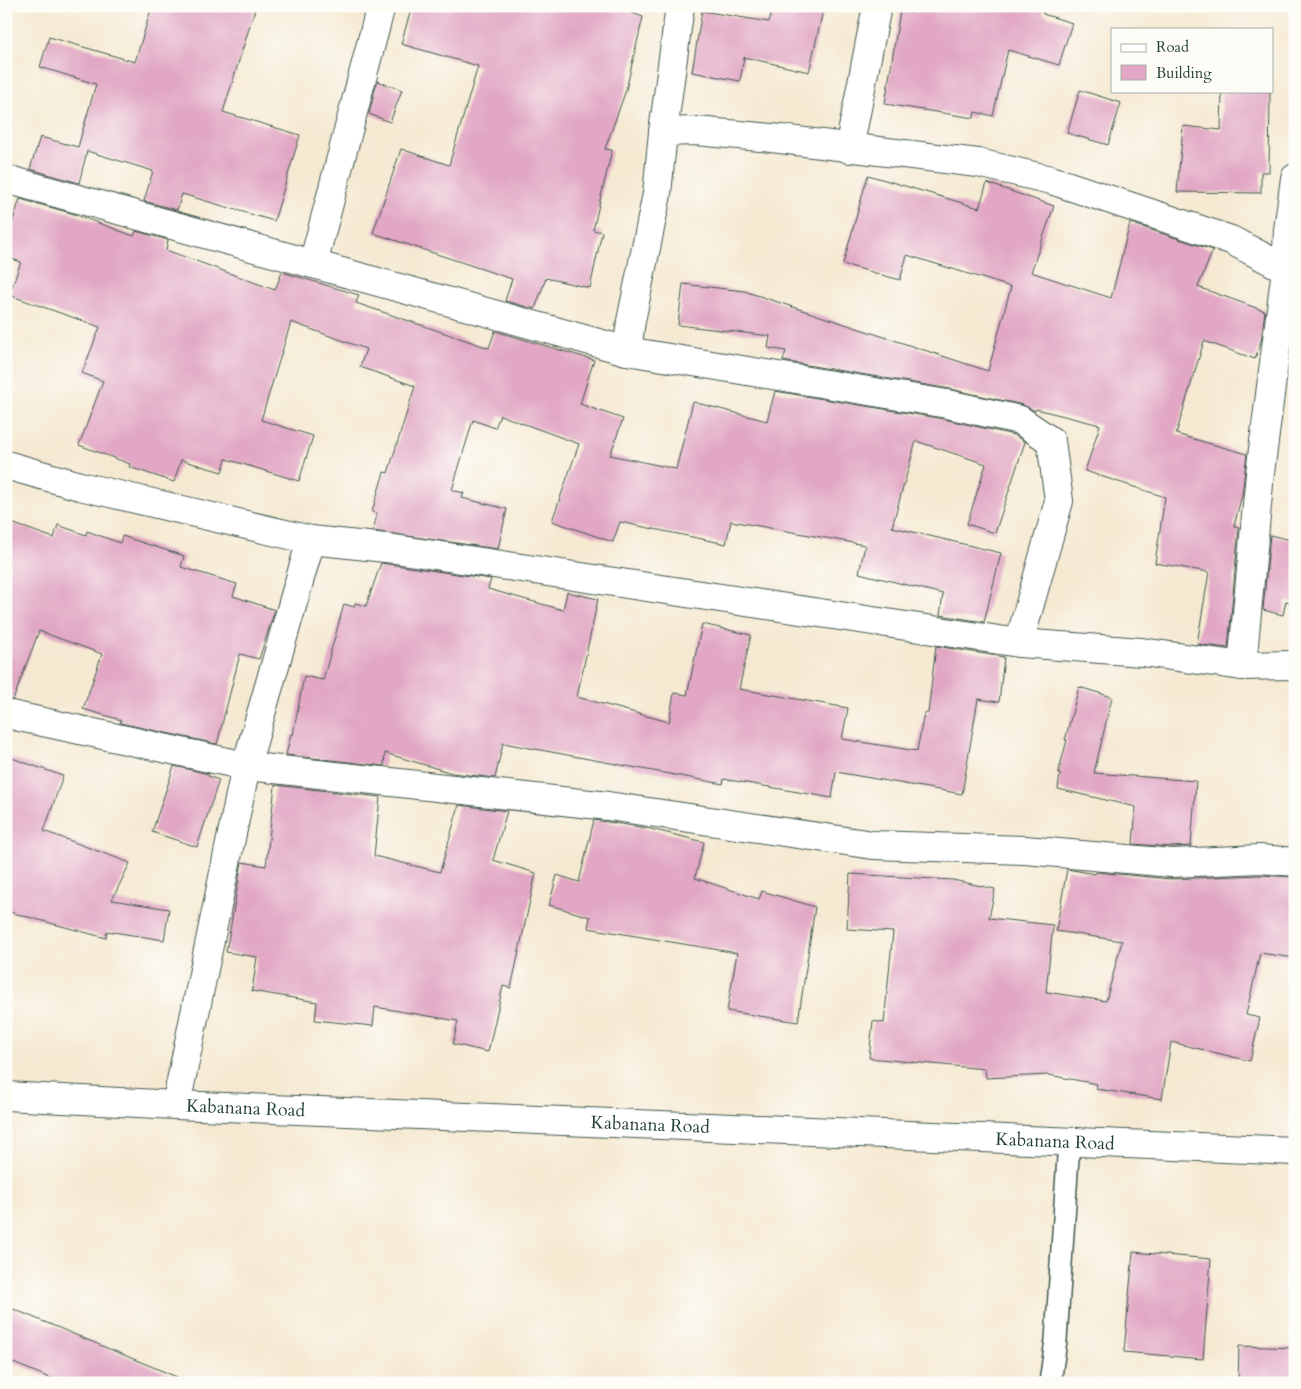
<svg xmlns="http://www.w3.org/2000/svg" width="1301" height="1389" font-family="Cardo,serif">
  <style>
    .building { fill: #e1a7c4 }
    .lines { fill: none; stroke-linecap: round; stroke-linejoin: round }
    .service-casing { stroke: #3f574c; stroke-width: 24 }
    .minor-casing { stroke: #3f574c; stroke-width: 30 }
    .tertiary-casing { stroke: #3f574c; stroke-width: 30 }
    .service { stroke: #fff; stroke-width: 21 }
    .minor { stroke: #fff; stroke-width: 28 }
    .tertiary { stroke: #fff; stroke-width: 28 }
    .labels { text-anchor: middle; stroke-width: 5; stroke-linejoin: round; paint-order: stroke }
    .street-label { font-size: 18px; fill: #1f3d34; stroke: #fdfcf7 }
  </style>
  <rect width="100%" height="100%" fill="#fdfcf7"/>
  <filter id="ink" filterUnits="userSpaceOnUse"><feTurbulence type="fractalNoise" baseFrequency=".02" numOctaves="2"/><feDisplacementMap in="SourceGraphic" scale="10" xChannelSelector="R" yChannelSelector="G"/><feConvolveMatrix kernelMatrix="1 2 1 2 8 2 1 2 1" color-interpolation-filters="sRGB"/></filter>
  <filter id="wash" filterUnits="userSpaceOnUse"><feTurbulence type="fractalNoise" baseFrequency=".0096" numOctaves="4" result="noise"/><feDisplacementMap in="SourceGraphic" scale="20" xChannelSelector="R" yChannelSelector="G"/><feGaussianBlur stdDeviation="1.12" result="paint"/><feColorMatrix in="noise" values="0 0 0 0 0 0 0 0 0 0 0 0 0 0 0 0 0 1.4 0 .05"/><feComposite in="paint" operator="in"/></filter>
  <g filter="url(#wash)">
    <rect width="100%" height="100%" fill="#f5e9d2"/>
    <g id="blocks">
      <g class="building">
        <path d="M152 6H256L223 112 300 135 274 221 182 194 177 210 144 201 153 171 87 151 79 183 30 169 40 137 78 147 96 84 40 67 49 37 135 62Z"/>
        <path d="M412 6H613L643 17 626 90 605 149 612 150 593 230 602 232 590 288 546 278 535 309 505 301 512 279 373 233 401 149 449 165 478 66 401 44Z"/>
        <path d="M773 6H824L809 72 744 57 740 81 692 72 702 11 769 22Z"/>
        <path d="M912 6H1044L1043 14 1072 23 1059 65 1008 50 993 116 975 112 974 118 885 104 900 11 912 13Z"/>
        <path d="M377 81 402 90 390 122 369 114Z"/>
        <path d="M1080 90 1121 103 1108 145 1067 133Z"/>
        <path d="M1222 91H1270L1269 172H1261V193L1177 192 1183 126 1221 130Z"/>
        <path d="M868 175 979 208 987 183 1054 206 1031 272 1111 298 1130 223 1213 250 1198 287 1265 311 1261 341 1255 359 1204 341 1176 434 1247 454 1242 495 1234 526 1239 527 1228 648 1197 644 1209 572 1155 563 1165 497 1085 471 1100 425 1036 409 1035 411 1023 405 950 389 783 361 786 351 768 348 770 336 678 325 683 284 744 291 988 371 1011 287 907 255 900 280 843 264Z"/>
        <path d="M20 199 71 213 134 236 136 231 168 240 166 250 275 290 282 272 359 295 356 303 489 348 495 331 594 360 580 404 623 419 610 455 676 469 693 402 767 421 775 391 944 419 1014 435 1025 442 995 533 967 524 986 464 916 441 892 527 1001 553 984 622 940 615 943 594 859 573 865 545 731 521 726 544 620 522 613 542 552 521 579 444 500 415 495 428 473 420 452 490 464 493 462 498 507 509 498 549 373 531 377 513 372 512 384 472 388 473 415 386 360 367 366 349 291 322 261 420 313 436 299 481 226 459 222 472 181 460 174 482 129 467 130 464 79 445 103 381 82 373 100 327 9 295 21 262 6 257V241Z"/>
        <path d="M6 521 54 538 58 525 86 535 87 531 120 543 122 536 184 556 181 567 237 584 233 596 275 610 259 659 240 654 217 744 120 723 121 720 83 709 102 654 39 631 13 700 6 699Z"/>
        <path d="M1270 535 1295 541V603L1286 601 1283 615 1263 610Z"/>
        <path d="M381 563 491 579 488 589 563 610 567 592 598 599 577 697 669 722 674 693 687 695 702 624 751 635 739 689 848 708 842 739 917 751 924 713H928L936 646 1004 657 999 702 978 699 962 794 836 772 832 798 724 779 723 784 503 743 495 778 452 773 385 753 384 766 286 755 291 734 293 735 304 676 323 680 344 604 354 607 355 603 366 606Z"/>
        <path d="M1079 687 1112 697 1094 773 1196 781 1191 846 1172 847 1133 844 1136 807 1058 789 1060 774H1058L1067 740H1065Z"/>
        <path d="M6 756 63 776 44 831 130 863 112 900 169 909 164 940 107 931 106 938 6 911Z"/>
        <path d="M174 766 209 774 208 776 219 780 197 847 152 832Z"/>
        <path d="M275 785 380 797 374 856 440 872 459 805 507 811 493 860 536 873 511 988 503 986 488 1052 453 1044 458 1021 375 1007 373 1026 315 1020 317 1002 252 991 257 957 226 952 242 862 266 866Z"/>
        <path d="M594 820 647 828 704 842 695 878 759 899 762 891 815 907 798 1022 727 1011 737 953 588 928 590 917 549 905 557 875 579 882Z"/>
        <path d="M1067 869 1095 874 1096 872 1171 879 1260 875 1295 877V958L1260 953 1246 1015 1260 1018 1250 1061 1171 1042 1162 1099 1096 1089 1097 1084 1049 1075 986 1078 985 1069 869 1058 873 1021 884 1023 893 932 847 929 850 874 953 880 995 889 989 918 1053 925 1046 992 1106 1001 1122 941 1056 931Z"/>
        <path d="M1133 1252 1211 1259 1203 1359 1124 1352Z"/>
        <path d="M6 1306 189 1382V1383H62L6 1360Z"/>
        <path d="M1239 1346 1295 1348V1383H1238Z"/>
      </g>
    </g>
  </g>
  <g filter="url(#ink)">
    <use href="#blocks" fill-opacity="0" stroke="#3f574c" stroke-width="1"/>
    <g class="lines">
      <g class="service-casing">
        <path id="service" d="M1050 1383 1056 1340 1069 1142"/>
      </g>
      <g class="minor-casing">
        <g id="minor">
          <path d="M663 132 680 6"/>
          <path d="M849 149 877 6"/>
          <path d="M6 179 627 351"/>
          <path d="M313 264 381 6"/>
          <path d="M6 465 80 486 311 540 395 549 1019 643 1142 652 1242 666 1295 665"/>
          <path d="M1019 643 1059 501 1051 441 1020 420 947 404 627 351 631 321 657 194 663 132 696 131 772 138 978 163 1051 180 1231 240 1286 269 1295 271"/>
          <path d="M1242 666 1260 473 1286 269 1288 230 1295 178"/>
          <path d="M6 714 246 766 608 806 873 845 1025 850 1172 863 1260 859 1295 862"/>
          <path d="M176 1105 246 766 311 540"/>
        </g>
      </g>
      <g class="tertiary-casing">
        <g id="tertiary">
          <path id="s1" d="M6 1096 176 1105 1295 1151"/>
        </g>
      </g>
      <use href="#service" class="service"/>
      <use href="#minor" class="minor"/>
      <use href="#tertiary" class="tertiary"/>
    </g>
  </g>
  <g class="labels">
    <g class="street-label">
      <text dy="6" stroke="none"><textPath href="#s1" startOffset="240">Kabanana Road</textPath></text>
      <text dy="6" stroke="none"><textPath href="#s1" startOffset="645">Kabanana Road</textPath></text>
      <text dy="6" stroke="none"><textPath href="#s1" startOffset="1050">Kabanana Road</textPath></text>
    </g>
  </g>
  <rect width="1301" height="1389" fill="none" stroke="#fdfcf7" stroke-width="25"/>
  <rect x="1111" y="28" width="162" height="65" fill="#fdfcf7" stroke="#a4b0a9"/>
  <rect x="1121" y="44" width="25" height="8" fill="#ffffff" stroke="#a4b0a9"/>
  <text x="1156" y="52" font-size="15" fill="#1f3d34">Road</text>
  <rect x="1121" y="65" width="25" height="15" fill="#e1a7c4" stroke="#a4b0a9"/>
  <text x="1156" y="78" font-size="15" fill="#1f3d34">Building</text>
</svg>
